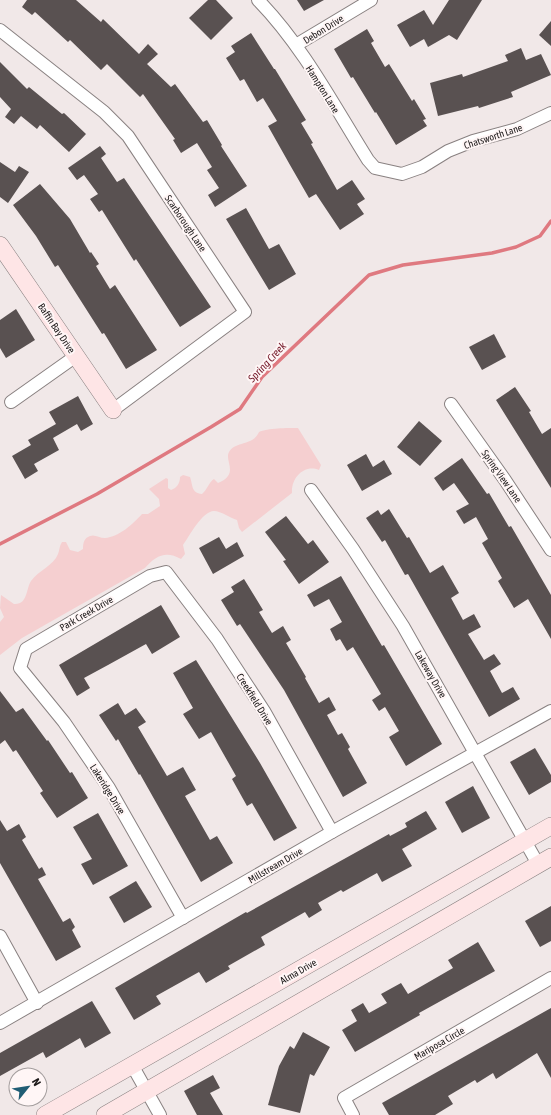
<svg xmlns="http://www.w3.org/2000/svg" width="551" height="1115" font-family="'Asap Condensed',sans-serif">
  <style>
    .green { fill: #f5cfd0 }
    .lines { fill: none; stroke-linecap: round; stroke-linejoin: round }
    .stream { stroke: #df7980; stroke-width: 3.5 }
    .building { fill: #595151 }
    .street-casing { stroke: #898181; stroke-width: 14 }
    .secondary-casing { stroke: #898181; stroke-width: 18 }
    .street { stroke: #fff; stroke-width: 12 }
    .secondary { stroke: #fee5e6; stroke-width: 17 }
    .labels { text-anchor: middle; stroke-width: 4; stroke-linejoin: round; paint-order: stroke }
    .street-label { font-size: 10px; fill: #1c1919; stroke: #fff6f6 }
    .water-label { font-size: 11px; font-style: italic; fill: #731727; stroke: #fff6f6 }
  </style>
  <rect width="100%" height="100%" fill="#f1e8e8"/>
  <path class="green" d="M298 428 321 465 319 470C304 464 291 478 292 493L242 532 239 528 237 520C230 518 221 511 214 511 202 511 189 537 183 545L185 554 181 559C166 550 155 556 145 568L22 638 0 655V622L4 617 0 608 1 595 14 604C28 605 26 588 31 581 38 571 54 565 58 554 60 549 59 547 62 542H66L70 550 78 552 83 549C83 543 84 538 90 536 95 534 99 538 105 538 119 537 133 524 142 514H148L160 506 159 499 149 489 166 478 168 479V488L171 490C177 488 180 483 180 477L183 475 190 477C193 485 191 493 202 494 207 490 209 482 214 479L218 483C240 474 224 461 229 452 235 441 253 446 259 432 267 428 288 428 298 428Z"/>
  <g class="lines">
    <path class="stream" d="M0 544 97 494 211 427 240 409 262 377 369 275 403 265 492 253 516 247 540 236 551 221"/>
  </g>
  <g class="building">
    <path d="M27 0H76L101 22 103 19 139 54 148 44 158 54 147 64 171 87 175 84 203 122 207 120 222 145 221 146 247 186 215 207 208 195 219 188 207 170 212 167 197 143 181 153 173 140 175 139 143 94 140 97 107 64 101 70 70 40 68 42 35 12 32 15 22 7Z"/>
    <path d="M208 0H216L233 18 211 40 189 18Z"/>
    <path d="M297 0H324L304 11Z"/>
    <path d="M449 0H482L457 40 449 35 428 47 424 39 410 47 397 25 424 10 433 25Z"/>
    <path d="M551 21V46L539 35Z"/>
    <path d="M367 29 374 41 371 43 385 67 389 64 412 101 414 99 426 119 423 120 427 126 396 145 376 112 375 113 353 77 351 78 334 49Z"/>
    <path d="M251 33 274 69H275L306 120 301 123 313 143 311 144 337 190 352 180 365 199 357 204 364 214 340 230 316 194 309 198 290 165 268 126 277 121 263 98 257 102 244 79 240 81 226 58 235 52 231 46Z"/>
    <path d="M521 48 526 60 541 54 551 75 511 92 513 97 479 108 478 106 438 116 430 83 462 74 463 77 508 61 505 55Z"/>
    <path d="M0 62 27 89 29 87 62 114 64 113 86 134 69 152 40 125 37 129 21 116 14 124 5 117 11 109 0 97Z"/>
    <path d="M100 146 106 154 101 158 117 182 124 178 211 307 180 327 136 259 134 261 102 210 99 212 90 199 98 194 84 175 77 180 68 168Z"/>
    <path d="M0 162 15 172 19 166 29 172 8 203 0 197Z"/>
    <path d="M40 184 70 219 90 253 91 252 99 264 96 266 110 289 115 285 157 350 126 369 104 333 102 334 58 265 55 267 36 236 13 205Z"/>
    <path d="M246 208 269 249 279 244 296 274 269 290 226 219Z"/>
    <path d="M16 309 35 340 6 358 0 348V320Z"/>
    <path d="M494 334 506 357 482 370 469 347Z"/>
    <path d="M515 387 531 411 529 412 542 434 551 428V488L496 400Z"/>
    <path d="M78 396 93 424 81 431 77 424 53 438 59 450 34 464 38 471 25 479 12 456 31 445 28 440 56 424 49 412Z"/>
    <path d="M419 421 442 441 420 466 397 447Z"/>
    <path d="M366 454 373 467 384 460 392 474 362 491 347 465Z"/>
    <path d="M462 458 487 494 489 493 509 527 511 526 551 595V639L528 599 514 608 498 581 502 578 482 543 488 539 476 517 464 524 456 511 469 504 454 483 443 491 434 478Z"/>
    <path d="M389 509 407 538 409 537 430 573 443 565 459 593 451 598 463 620 474 614 481 627 468 634 484 660 494 654 501 664 490 671 502 693 513 687 520 699 489 717 408 574 405 575 385 540 382 542 366 518 378 510 381 515Z"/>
    <path d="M286 516 308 544 313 540 329 562 299 584 283 561 286 560 265 532Z"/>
    <path d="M219 537 226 549 237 542 244 556 213 574 199 548Z"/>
    <path d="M341 576 382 646 384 645 442 744 406 766 389 737 399 731 385 707 379 711 372 700 381 694 353 647 347 651 340 639 336 641 330 629 342 622 329 599 314 607 307 595Z"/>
    <path d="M244 579 263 610 259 612 272 633 283 626 291 640 286 643 306 677 305 678 319 703 329 697 336 710 327 715 338 735 342 733 350 747 348 749 367 783 343 797 284 690 240 624 237 626 221 600 234 592 231 587Z"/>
    <path d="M161 605 180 637 152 654 146 644 108 665 84 678 90 688 77 696 59 665Z"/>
    <path d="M196 660 260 763 297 828 274 841 252 803 247 806 232 779 236 776 211 732 199 739 183 714 193 708 173 673Z"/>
    <path d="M0 691 16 712 23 708 47 741 48 740 70 773 72 772 88 798 57 818 40 793 43 791 16 750 13 752 5 740 0 744Z"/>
    <path d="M118 703 125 715 136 708 146 722 138 727 167 776 183 767 196 790 185 796 210 840 217 836 233 863 201 882 140 774 139 775 118 739 116 741 99 715Z"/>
    <path d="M535 748 551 775V782L529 795 510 762Z"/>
    <path d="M473 786 490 818 462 833 445 802Z"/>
    <path d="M426 811 437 829 402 849 412 866 382 882 377 873 343 892 341 890 318 903 322 910 309 918 305 912 261 937 265 945 228 966 230 969 206 983 199 972 156 996 161 1004 134 1020 115 988 246 912 247 913 389 834 390 836 407 827 405 823Z"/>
    <path d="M98 813 128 866 93 885 81 864 92 859 73 827Z"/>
    <path d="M0 820 7 831 19 824 26 837 22 840 39 869 42 867 46 875 38 879 63 922 70 918 75 927 72 930 81 947 56 961 0 863Z"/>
    <path d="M136 881 152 907 124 923 109 897Z"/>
    <path d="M551 906V941L540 947 525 921Z"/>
    <path d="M478 942 495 971 419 1013 420 1015 355 1052 342 1030 357 1021 351 1010 363 1003 369 1013 387 1003 381 994 401 983 408 994 453 968 448 960Z"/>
    <path d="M92 1001 111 1033 85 1048 80 1038 46 1058 43 1052 0 1076V1053Z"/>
    <path d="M551 1008V1078L537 1053 496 1079 493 1073 477 1083 475 1080 448 1096 453 1104 435 1115H389L382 1103Z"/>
    <path d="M303 1032 330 1047 314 1076 310 1074 300 1113 268 1105 279 1066 290 1046 294 1049Z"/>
    <path d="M213 1075 220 1088 210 1093 223 1115H197L184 1091Z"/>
  </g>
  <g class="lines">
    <g class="street-casing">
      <g id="street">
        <path d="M258 0C303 46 334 106 368 160L375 168 402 174 422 167 448 151 473 141 517 129 551 113"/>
        <path d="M0 30 104 112 128 136 245 312 113 410"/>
        <path d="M296 45 371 0"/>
        <path d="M11 402 76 356"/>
        <path d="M451 404 505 480 551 550"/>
        <path d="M311 490 353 549 403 626 538 864"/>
        <path d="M183 918 109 788 64 722 20 668 26 649 150 576 166 572 217 639 264 711 332 832"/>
        <path d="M0 936 37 1003"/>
        <path d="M0 1023 332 832 551 711"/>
        <path d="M132 1065 160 1115"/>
        <path d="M353 1115 344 1098 551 978"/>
      </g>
    </g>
    <g class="secondary-casing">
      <g id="secondary">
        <path d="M0 245 113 410"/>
        <path d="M45 1115 551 826"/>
        <path d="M105 1115 551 857"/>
      </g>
    </g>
    <use href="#street" class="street"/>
    <use href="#secondary" class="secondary"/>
  </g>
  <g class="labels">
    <g class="street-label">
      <text transform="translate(323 29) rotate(-32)" y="4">Debon Drive</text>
      <text transform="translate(323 89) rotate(58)" y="4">Hampton Lane</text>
      <text transform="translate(493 136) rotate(-18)" y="4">Chatsworth Lane</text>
      <text transform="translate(186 223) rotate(56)" y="4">Scarborough Lane</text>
      <text transform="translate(57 328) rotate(56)" y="4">Baffin Bay Drive</text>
      <text transform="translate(502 476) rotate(55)" y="4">Spring View Lane</text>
      <text transform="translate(86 613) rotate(-30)" y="4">Park Creek Drive</text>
      <text transform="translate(431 674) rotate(60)" y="4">Lakeway Drive</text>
      <text transform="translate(255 699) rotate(58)" y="4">Creekfield Drive</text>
      <text transform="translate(108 789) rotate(58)" y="4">Lakeridge Drive</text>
      <text transform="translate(275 865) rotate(-30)" y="4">Millstream Drive</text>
      <text transform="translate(298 971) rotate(-30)" y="4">Alma Drive</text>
      <text transform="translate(439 1043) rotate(-30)" y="4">Mariposa Circle</text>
    </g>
    <g class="water-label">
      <text transform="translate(267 362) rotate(-47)" y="4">Spring Creek</text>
    </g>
  </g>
  <g transform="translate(28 1087) rotate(60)"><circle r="19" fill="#fff6f6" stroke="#a49e9e"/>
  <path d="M0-3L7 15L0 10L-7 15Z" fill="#205d74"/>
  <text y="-6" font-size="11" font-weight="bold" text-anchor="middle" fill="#1c1919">N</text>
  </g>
</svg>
